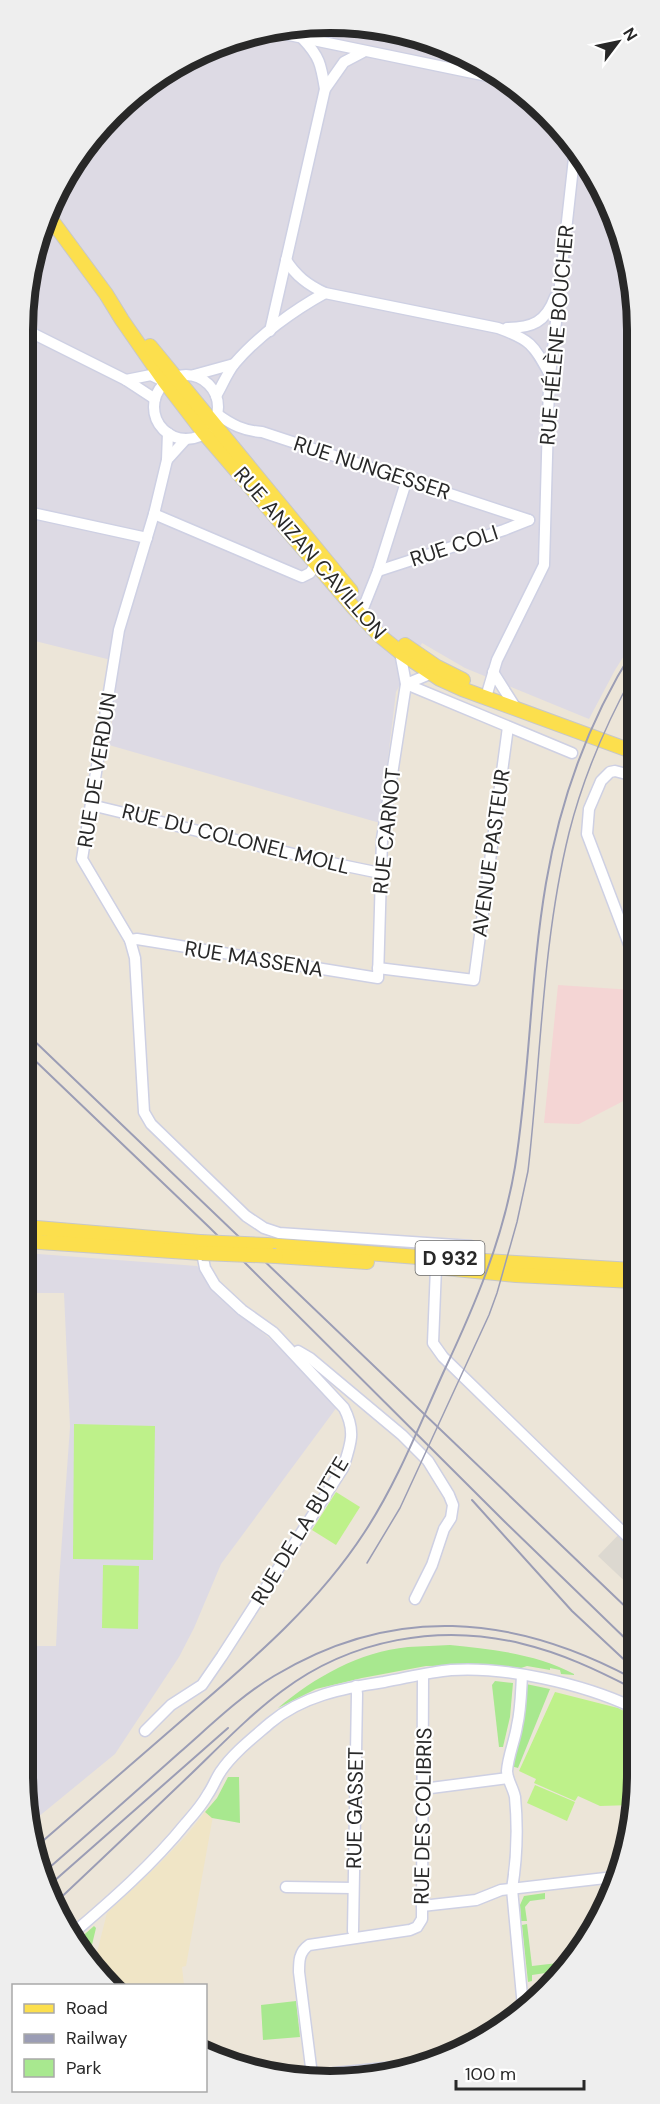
<svg xmlns="http://www.w3.org/2000/svg" width="660" height="2104" font-family="'DM Sans',sans-serif">
  <style>
    .industrial { fill: #dddae4 }
    .education { fill: #f0e5c6 }
    .medical { fill: #f4d5d4 }
    .green { fill: #a8e88f }
    .pitch { fill: #bef18a }
    .plaza { fill: #dcd8d0 }
    .lines { fill: none; stroke-linecap: round; stroke-linejoin: round }
    .minor-casing { stroke: #ced0e3; stroke-width: 13 }
    .major-casing { stroke: #c7c7c7; stroke-width: 16 }
    .minor { stroke: #fff; stroke-width: 10 }
    .major { stroke: #fcdf4d; stroke-width: 14 }
    .tram { stroke: #9b9db5; stroke-width: 1.5 }
    .rail { stroke: #9b9db5; stroke-width: 2 }
    .major-bridge-casing { stroke: #c7c7c7; stroke-width: 16; stroke-linecap: butt }
    .major-bridge { stroke: #fcdf4d; stroke-width: 14 }
    .labels { text-anchor: middle; stroke-width: 4.5; stroke-linejoin: round; paint-order: stroke }
    .shield { fill: #fff; stroke: #686868; stroke-width: 1.5 }
    .shield-label { font-size: 20px; font-weight: bold; fill: #282828 }
    .street-label { font-size: 21px; fill: #282828; stroke: #fff }
    .rim { fill: none; stroke: #282828; stroke-width: 8 }
  </style>
  <rect width="100%" height="100%" fill="#ece5d8"/>
  <g class="industrial">
    <path d="M270 28H390L484 64 561 127 606 194 635 290 634 640 615 670 589 719 465 668 422 643 396 692 380 823 109 745 119 662 27 639 28 270 75 159 159 74Z"/>
    <path d="M25 1253 197 1266 226 1302 296 1361 337 1407 221 1564 194 1628 179 1657 115 1754 32 1822 23 1774V1646H56L59 1581 70 1427 64 1293H24Z"/>
  </g>
  <path class="education" d="M205 1812 213 1816 186 1966 182 1967 184 1985H112L94 1964 107 1913 159 1864 186 1836Z"/>
  <path class="medical" d="M558 985 633 990V1096L579 1124 544 1123Z"/>
  <g class="green">
    <path d="M450 1645C491 1649 537 1654 574 1674V1675L561 1674 560 1670 550 1668V1670L527 1666 521 1668 491 1665 426 1666 362 1678 316 1689 278 1708C315 1677 359 1652 408 1647 422 1646 436 1646 450 1645Z"/>
    <path d="M495 1681 513 1683 510 1717 503 1747H499L492 1685Z"/>
    <path d="M526 1684 550 1689 518 1768 511 1766Z"/>
    <path d="M228 1777H239L240 1823 212 1818 205 1812 217 1798Z"/>
    <path d="M545 1893V1899L530 1901 525 1907 527 1921H521L520 1905 524 1896Z"/>
    <path d="M527 1924 532 1966 558 1963 564 1966 559 1971 532 1975V1981L528 1982 522 1925Z"/>
    <path d="M94 1926 96 1928 90 1953 88 1954C74 1940 82 1937 94 1926Z"/>
    <path d="M296 2001 300 2037 263 2040 261 2005Z"/>
  </g>
  <g class="pitch">
    <path d="M74 1424 155 1426 153 1560 73 1559Z"/>
    <path d="M336 1492 360 1507 336 1545 312 1530Z"/>
    <path d="M103 1565 139 1566 138 1629 102 1628Z"/>
    <path d="M555 1692 618 1708 632 1715V1805L600 1806 578 1796 575 1801 534 1783 536 1779 519 1771Z"/>
    <path d="M535 1785 575 1802 567 1821 527 1803Z"/>
  </g>
  <path class="plaza" d="M628 1525 632 1529V1588L598 1556Z"/>
  <g class="lines">
    <g class="minor-casing">
      <g id="minor">
        <path d="M265 30 502 79"/>
        <path d="M303 39C320 57 321 65 325 89"/>
        <path d="M286 260C296 276 308 285 325 293L498 328C531 340 533 344 550 375"/>
        <path d="M507 328C532 328 546 322 555 297"/>
        <path d="M28 331 126 380 155 399"/>
        <path d="M270 331 325 89 344 62 363 52"/>
        <path d="M194 375 234 364"/>
        <circle cx="186" cy="407" r="32"/>
        <path d="M126 380 151 375 163 381"/>
        <path d="M216 396C222 386 227 373 235 363 258 336 294 310 325 293"/>
        <path d="M217 414C232 425 244 431 262 432L529 520"/>
        <path d="M168 433 167 460 154 514 119 630 82 859 130 940 135 958 144 1112 151 1124 246 1216 264 1228 279 1233 471 1246 482 1260"/>
        <path d="M167 460 186 439"/>
        <path d="M28 512 147 538"/>
        <path d="M154 514 302 577 310 573 316 564"/>
        <path d="M378 571 504 530 529 520"/>
        <path d="M364 606 378 571 407 479"/>
        <path d="M493 672 517 710"/>
        <path d="M406 684 572 753"/>
        <path d="M406 684 430 674"/>
        <path d="M486 697 497 660 544 565 549 385 575 149"/>
        <path d="M91 805 322 861 380 873"/>
        <path d="M130 940 137 939 378 978 382 839 406 684 400 652"/>
        <path d="M633 955 587 834 589 809 601 781 610 772 615 771 634 776"/>
        <path d="M378 968 474 980 508 727"/>
        <path d="M436 1267 433 1343 443 1357 632 1541"/>
        <path d="M298 1351 310 1358 402 1435 428 1461 449 1495 453 1505 451 1518 444 1529 432 1565 415 1599"/>
        <path d="M522 1675C521 1692 521 1709 517 1726 515 1740 508 1756 507 1771 507 1780 513 1787 515 1797 518 1828 517 1858 512 1889L523 2007"/>
        <path d="M145 1731 171 1705 202 1685 222 1656 343 1468C351 1444 356 1431 344 1408L273 1332 242 1310 215 1285 205 1268 201 1248"/>
        <path d="M423 1789 508 1778"/>
        <path d="M286 1887 353 1888"/>
        <path d="M422 1906 476 1900 501 1890 614 1877"/>
        <path d="M353 1931 357 1694 356 1686"/>
        <path d="M72 1934C112 1900 153 1864 186 1823 194 1814 202 1805 208 1794 213 1787 216 1778 221 1771 233 1753 254 1737 270 1723 302 1696 343 1688 384 1682 406 1678 429 1672 451 1670 505 1666 583 1684 632 1707"/>
        <path d="M312 2075 299 1972C299 1961 299 1952 309 1945L410 1930 417 1927 422 1919 423 1675"/>
        <path d="M286 2078 425 2064"/>
      </g>
    </g>
    <g class="major-casing">
      <g id="major">
        <path d="M50 218 106 294 122 320 165 382 204 433 353 607 379 635 400 652 440 679 462 689 634 752"/>
        <path d="M150 346 351 591"/>
        <path d="M405 645 437 667 463 680"/>
        <path d="M25 1227 200 1242"/>
        <path d="M25 1241 202 1253"/>
        <path d="M267 1245 418 1257 633 1270"/>
        <path d="M276 1256 367 1262"/>
        <path d="M425 1266 516 1275 633 1281"/>
      </g>
    </g>
    <use href="#minor" class="minor"/>
    <use href="#major" class="major"/>
    <path class="tram" d="M367 1563 400 1508 489 1315 497 1293 517 1222 528 1171C541 1059 542 943 569 833 583 777 606 724 634 673"/>
    <g class="rail">
      <path d="M25 1032 632 1613"/>
      <path d="M25 1051 210 1228 504 1521 632 1645"/>
      <path d="M472 1500 572 1611 632 1667"/>
      <path d="M37 1846C90 1800 142 1755 195 1709 257 1656 319 1602 364 1533 397 1483 419 1426 444 1371 475 1305 503 1239 515 1167 530 1073 530 977 546 883 560 800 589 720 634 649"/>
      <path d="M42 1874C88 1834 133 1794 179 1753 209 1727 239 1697 274 1676 393 1604 512 1614 632 1678"/>
      <path d="M45 1889 228 1728"/>
      <path d="M54 1904C100 1861 146 1817 192 1773 221 1745 250 1715 282 1691 351 1639 440 1623 523 1644 561 1653 597 1670 632 1688"/>
    </g>
    <g class="major-bridge-casing">
      <g id="major-bridge">
        <path d="M200 1242 267 1245"/>
        <path d="M202 1253 276 1256"/>
      </g>
    </g>
    <use href="#major-bridge" class="major-bridge"/>
  </g>
  <g class="labels">
    <rect class="shield" x="415.5" y="1241" width="69" height="34" rx="4.5"/>
    <g class="shield-label">
      <text x="450" y="1265">D 932</text>
    </g>
    <g class="street-label">
      <text transform="translate(557 335) rotate(-85)" y="7">RUE HÉLÈNE BOUCHER</text>
      <text transform="translate(372 468) rotate(18)" y="7">RUE NUNGESSER</text>
      <text transform="translate(454 546) rotate(-18)" y="7">RUE COLI</text>
      <text transform="translate(310 553) rotate(49)" y="7">RUE ANIZAN CAVILLON</text>
      <text transform="translate(97 770) rotate(-81)" y="7">RUE DE VERDUN</text>
      <text transform="translate(387 831) rotate(-84)" y="7">RUE CARNOT</text>
      <text transform="translate(236 839) rotate(14)" y="7">RUE DU COLONEL MOLL</text>
      <text transform="translate(491 853) rotate(-82)" y="7">AVENUE PASTEUR</text>
      <text transform="translate(254 959) rotate(9)" y="7">RUE MASSENA</text>
      <text transform="translate(300 1531) rotate(-59)" y="7">RUE DE LA BUTTE</text>
      <text transform="translate(355 1808) rotate(-89)" y="7">RUE GASSET</text>
      <text transform="translate(423 1816) rotate(-89)" y="7">RUE DES COLIBRIS</text>
    </g>
  </g>
  <path d="M0 0H660V2104H0ZM330 33H330A297 297 0 0 1 627 330V1774A297 297 0 0 1 330 2071H330A297 297 0 0 1 33 1774V330A297 297 0 0 1 330 33Z" fill="#eee" fill-rule="evenodd"/>
  <path class="rim" d="M330 33H330A297 297 0 0 1 627 330V1774A297 297 0 0 1 330 2071H330A297 297 0 0 1 33 1774V330A297 297 0 0 1 330 33Z"/>
  <rect x="12" y="1984" width="195" height="108" fill="#ffffff" stroke="#a9a9a9" stroke-width="1.5"/>
  <rect x="24" y="2004" width="30" height="9" fill="#fcdf4d" stroke="#a9a9a9" stroke-width="1.5"/>
  <text x="66" y="2014" font-size="18" fill="#282828">Road</text>
  <rect x="24" y="2034" width="30" height="9" fill="#9b9db5" stroke="#a9a9a9" stroke-width="1.5"/>
  <text x="66" y="2044" font-size="18" fill="#282828">Railway</text>
  <rect x="24" y="2059" width="30" height="18" fill="#a8e88f" stroke="#a9a9a9" stroke-width="1.5"/>
  <text x="66" y="2074" font-size="18" fill="#282828">Park</text>
  <g transform="translate(618 42) rotate(58)" stroke="#ffffff" stroke-width="4.5" paint-order="stroke">
  <path d="M0-4.5L10 22L0 15L-10 22Z" fill="#282828"/>
  <text y="-9" font-size="16" font-weight="bold" text-anchor="middle" fill="#282828">N</text>
  </g>
  <path d="M456 2080v9h128v-9" fill="none" stroke="#282828" stroke-width="3"/>
  <text x="465" y="2080" font-size="18" fill="#282828" stroke="#ffffff" stroke-width="4.5" paint-order="stroke">100 m</text>
</svg>
